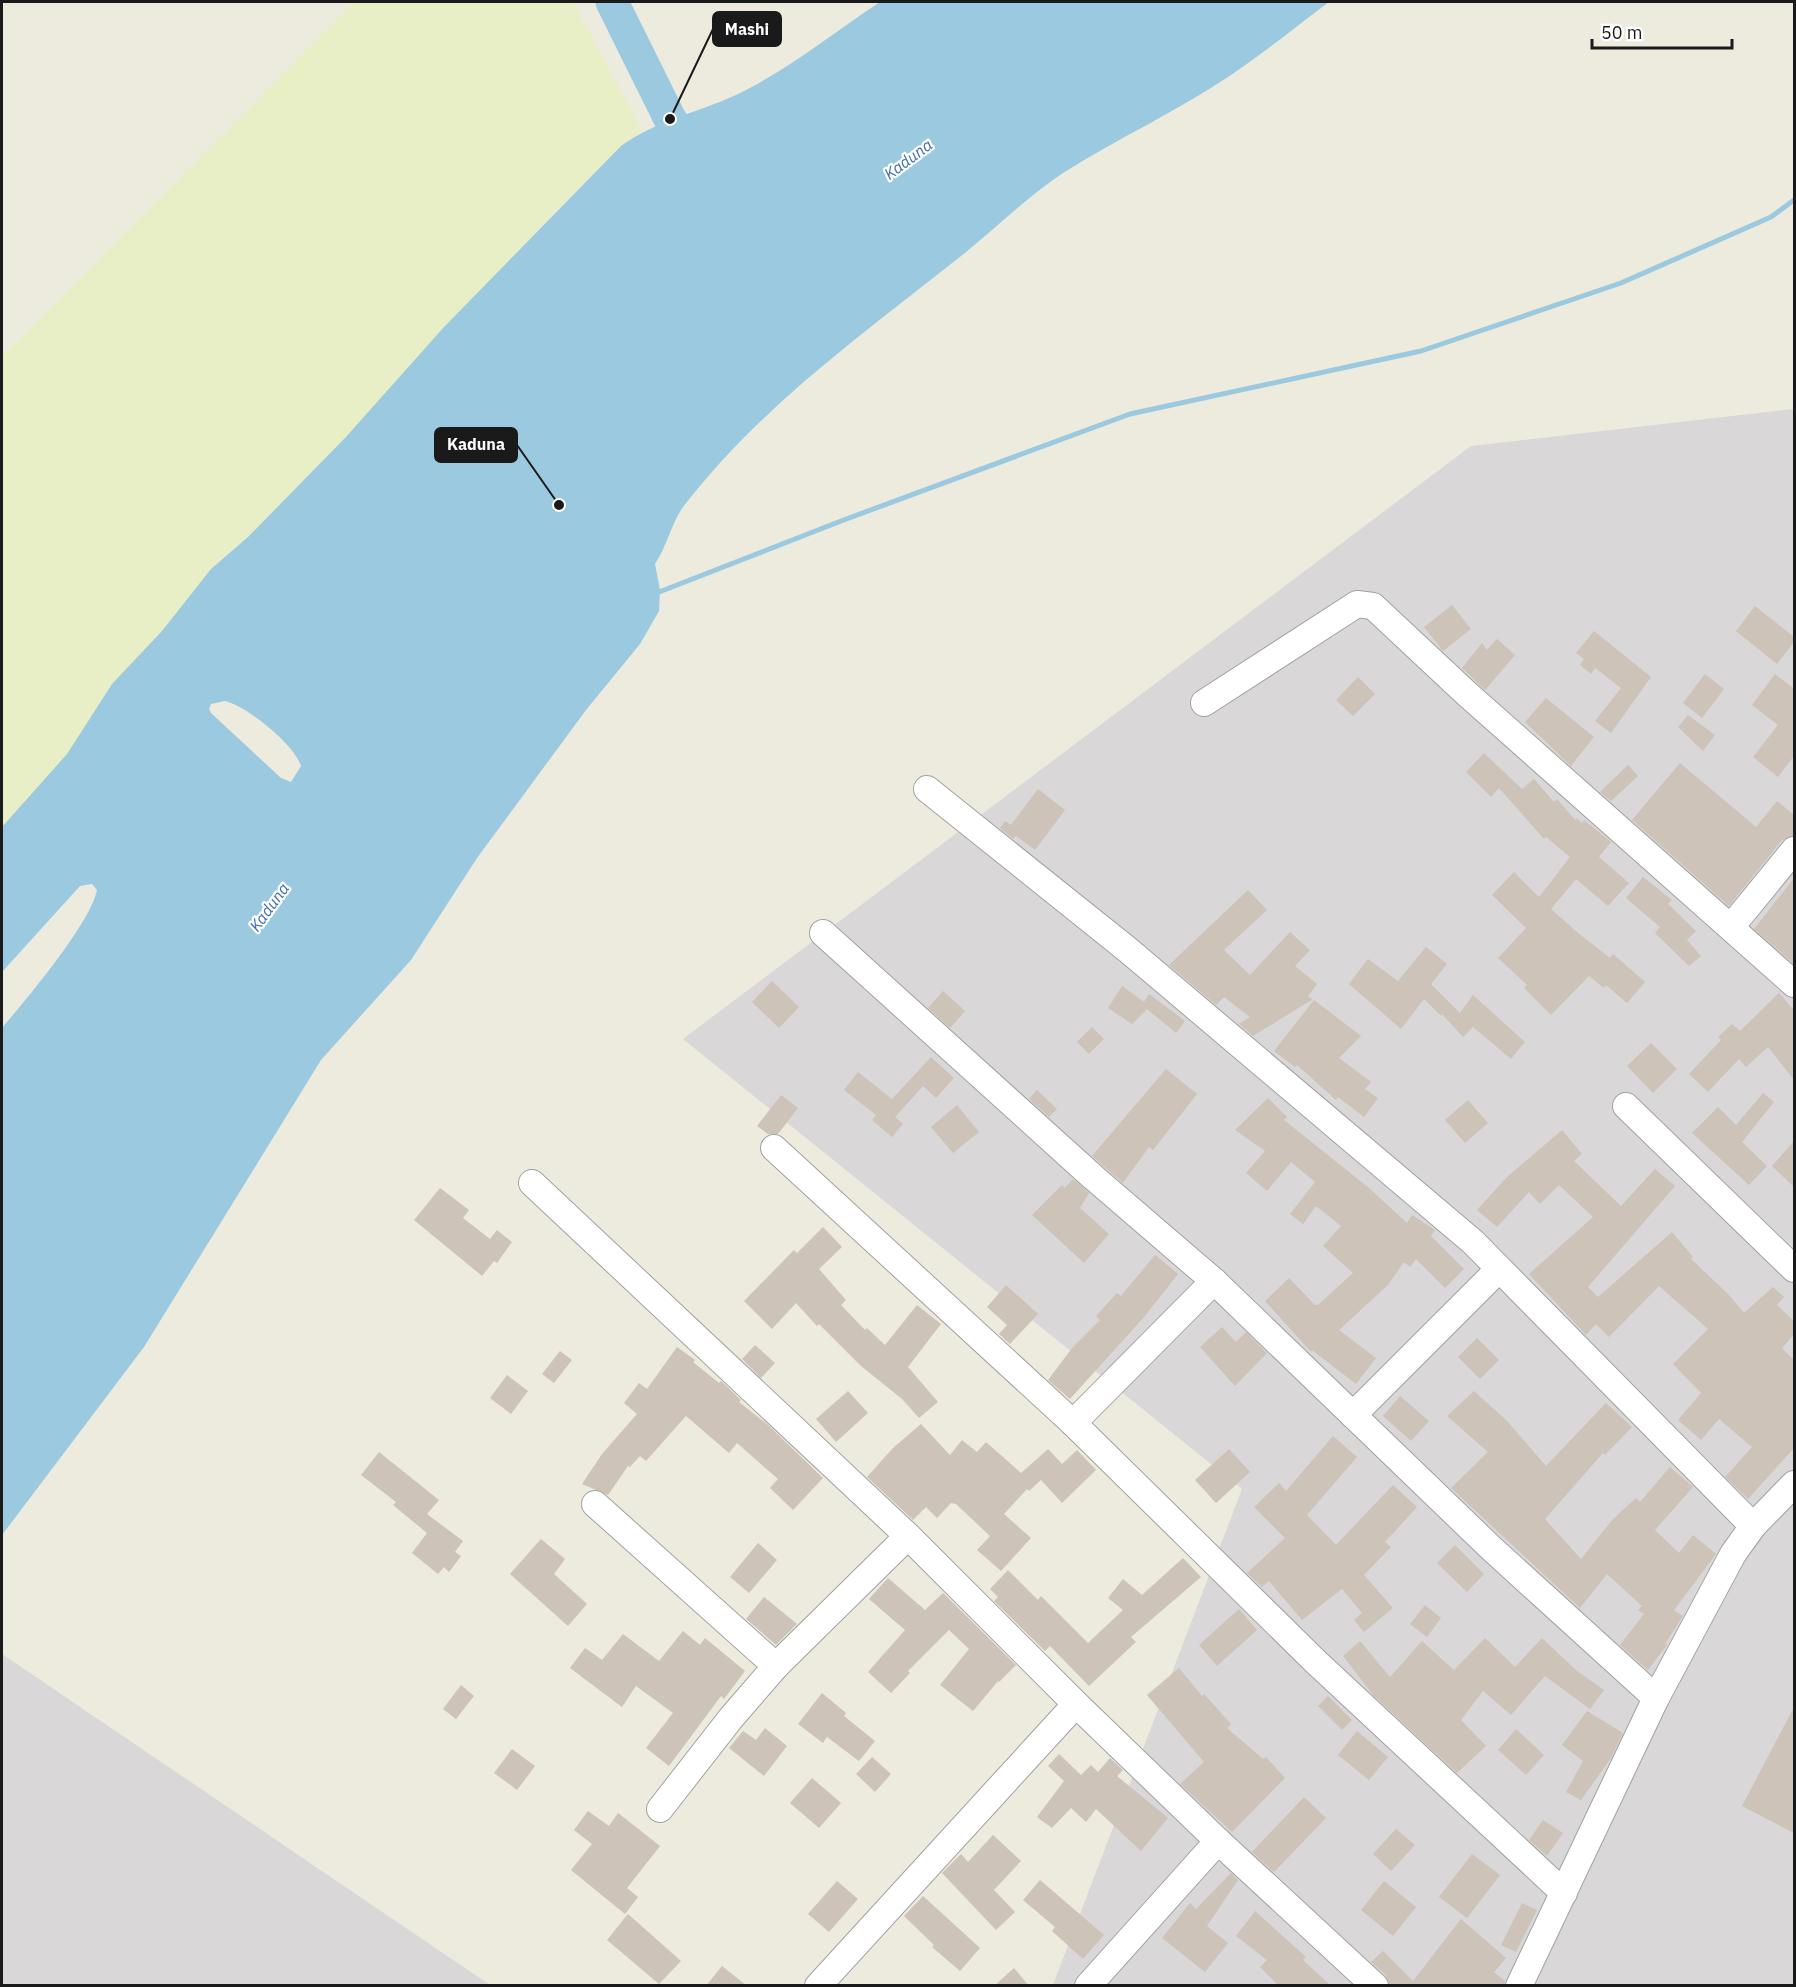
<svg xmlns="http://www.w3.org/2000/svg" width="1796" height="1987" font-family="'IBM Plex Sans',sans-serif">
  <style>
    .residential { fill: #d9d7d7 }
    .farmland { fill: #e8efc7 }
    .water { fill: #9ac9e0; fill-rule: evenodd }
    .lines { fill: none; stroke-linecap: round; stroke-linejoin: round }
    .stream { stroke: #9ac9e0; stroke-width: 5 }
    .river { stroke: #9ac9e0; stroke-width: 33 }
    .building { fill: #cdc3b8 }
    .minor-casing { stroke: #a1a1a1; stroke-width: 28 }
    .minor { stroke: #fff; stroke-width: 26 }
    .labels { text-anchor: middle; stroke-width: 4.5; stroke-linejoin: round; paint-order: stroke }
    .water-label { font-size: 16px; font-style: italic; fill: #406db1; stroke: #fff }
    .leader { fill: none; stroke: #1a1a1a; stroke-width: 2 }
    .callout-dot { fill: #1a1a1a; stroke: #fff; stroke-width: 2 }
    .callout { fill: #1a1a1a; stroke: #1a1a1a; stroke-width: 2 }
    .callout-label { font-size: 16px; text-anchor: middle; font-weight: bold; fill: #fff }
  </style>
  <rect width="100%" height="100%" fill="#edeade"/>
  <g class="residential">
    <path d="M1794 409V1985H1053L1242 1489 683 1039 1471 446Z"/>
    <path d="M2 1654 490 1985H2Z"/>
  </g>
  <path class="farmland" d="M354 2H573L642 131 621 146 539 228 345 438 248 537 211 569 186 604 106 693 67 754 2 827V356Z"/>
  <path class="water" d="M880 2H1329C1297 26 1265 52 1231 75 1178 111 1118 138 1063 173 1021 201 987 237 947 267 852 342 758 410 683 507 672 522 667 546 655 564L660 590 659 611 640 644 586 710 477 858 411 960 321 1060 144 1347 2 1535V1028C26 1000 90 924 97 890L92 884 80 886 2 972V827L67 754 112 684 162 631 211 569 248 537 345 438 444 327 621 146C660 118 704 112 746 90 793 66 836 31 880 2ZM225 701C247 706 295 745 301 766L291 782 281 778 211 713 209 709 211 704Z"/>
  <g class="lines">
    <path class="stream" d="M654 594 841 521 1130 414 1421 351 1621 283 1771 217 1794 200"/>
    <path class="river" d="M612 2 670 119 695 155"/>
  </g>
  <g class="building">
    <path d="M1452 605 1471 629 1443 651 1424 627Z"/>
    <path d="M1755 606 1794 637V642L1777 664 1736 631Z"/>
    <path d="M1594 631 1651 677 1611 733 1595 721 1621 688 1595 668 1591 674 1580 665 1584 659 1576 653Z"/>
    <path d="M1497 639 1515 655 1485 690 1462 668 1482 643 1487 650Z"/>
    <path d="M1705 674 1724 689 1702 718 1683 703Z"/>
    <path d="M1775 674 1794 689V756L1778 777 1753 757 1778 725 1752 705Z"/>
    <path d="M1358 677 1375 694 1353 716 1336 700Z"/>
    <path d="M1546 698 1594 737 1571 766 1525 722Z"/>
    <path d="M1688 715 1715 735 1703 751 1678 727Z"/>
    <path d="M1484 753 1522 789 1534 779 1554 802 1557 799 1575 820 1577 818 1582 823 1584 820 1611 842 1599 857 1629 883 1608 906 1576 879 1551 909 1578 933 1610 958 1613 954 1645 982 1627 1003 1606 985 1604 988 1589 976 1551 1015 1524 988 1527 985 1498 958 1526 928 1492 895 1514 872 1539 897 1570 857 1546 837 1544 839 1499 788 1491 797 1466 772Z"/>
    <path d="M1680 763 1756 827 1777 801 1794 815V835L1782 840 1729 906 1632 820Z"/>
    <path d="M1628 765 1638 776 1611 801 1600 792Z"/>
    <path d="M1038 789 1065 810 1035 850 1016 836 1013 839 1000 828 1005 821 1011 825Z"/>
    <path d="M1643 877 1672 900 1668 904 1696 931 1687 940 1701 956 1689 966 1655 933 1660 927 1626 898Z"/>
    <path d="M1794 878V964L1754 929Z"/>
    <path d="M1248 890 1267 910 1224 950 1250 975 1290 932 1310 950 1295 966 1317 984 1308 996 1313 999 1253 1036 1239 1024 1250 1017 1224 997 1216 1005 1169 965Z"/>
    <path d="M1426 947 1447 964 1431 984 1460 1013 1473 995 1525 1042 1511 1059 1473 1027 1463 1037 1442 1014 1441 1016 1424 999 1401 1029 1349 984 1368 959 1398 981Z"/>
    <path d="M772 981 799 1007 779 1028 752 1002Z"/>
    <path d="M1122 986 1144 1002 1149 994 1185 1021 1176 1033 1147 1009 1132 1024 1108 1008Z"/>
    <path d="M943 991 965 1011 950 1028 928 1008Z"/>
    <path d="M1779 993 1794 1010V1080L1768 1047 1746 1067 1739 1059 1708 1092 1689 1074 1721 1040 1718 1037 1732 1024 1740 1031Z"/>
    <path d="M1314 1000 1361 1036 1339 1058 1371 1082 1365 1089 1378 1098 1364 1117 1338 1097 1336 1100 1297 1065 1295 1067 1274 1051Z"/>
    <path d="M1092 1027 1104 1039 1089 1054 1077 1042Z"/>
    <path d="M1651 1043 1677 1069 1653 1093 1627 1066Z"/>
    <path d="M931 1057 954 1078 936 1098 923 1086 895 1117 903 1124 892 1137 872 1120 876 1115 844 1090 858 1072 892 1099Z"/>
    <path d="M1166 1069 1197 1094 1153 1150 1149 1147 1123 1183 1092 1156Z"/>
    <path d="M1037 1090 1057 1109 1049 1117 1029 1099Z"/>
    <path d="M1763 1093 1774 1102 1742 1142 1767 1166 1749 1185 1692 1133 1718 1107 1736 1125Z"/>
    <path d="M781 1095 798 1108 778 1134H768L757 1126Z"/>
    <path d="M1268 1098 1287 1117 1284 1120 1369 1188 1407 1223 1412 1215 1435 1230 1431 1236 1464 1269 1445 1288 1416 1259 1410 1267 1404 1262 1388 1285 1339 1330 1376 1358 1356 1384 1312 1350 1311 1352 1265 1301 1289 1278 1315 1305H1318L1353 1273 1323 1246 1341 1226 1316 1206 1303 1224 1290 1214 1315 1182 1291 1162 1267 1191 1246 1173 1265 1151 1235 1130Z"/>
    <path d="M1468 1100 1488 1123 1465 1143 1445 1120Z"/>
    <path d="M957 1105 979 1132 953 1153 931 1127Z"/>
    <path d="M1562 1130 1582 1154 1574 1161 1621 1206 1655 1169 1675 1186 1588 1287 1598 1297 1672 1232 1693 1257 1691 1259 1728 1294 1744 1313 1773 1287 1784 1297 1777 1305 1794 1321V1334L1782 1348 1794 1360V1448L1748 1499 1725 1477 1752 1447 1719 1419 1701 1440 1678 1420 1701 1393 1673 1364 1708 1329 1659 1286 1609 1337 1596 1324 1586 1335 1529 1274 1593 1217 1559 1185 1540 1204 1529 1192 1497 1227 1477 1210 1507 1177Z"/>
    <path d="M1794 1141V1187L1772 1166Z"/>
    <path d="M1073 1179 1089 1193 1080 1208 1109 1234 1084 1263 1032 1215 1062 1185 1065 1188Z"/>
    <path d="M440 1188 469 1210 463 1218 490 1239 497 1230 512 1242 497 1263 494 1261 482 1276 414 1220Z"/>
    <path d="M823 1227 842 1247 819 1269 846 1300 841 1305 865 1330 867 1328 885 1345 917 1305 941 1324 908 1367 938 1402 919 1418 902 1399 861 1366 819 1324 817 1326 796 1303 772 1329 744 1301 794 1250 797 1253Z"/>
    <path d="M1155 1255 1178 1274 1144 1317 1070 1399 1048 1380 1073 1347 1100 1320 1096 1316 1117 1293 1121 1296Z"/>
    <path d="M1006 1285 1038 1314 1010 1344 999 1334 1007 1325 987 1307Z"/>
    <path d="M1222 1327 1236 1342 1246 1332 1267 1353 1235 1386 1200 1347Z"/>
    <path d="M1477 1338 1499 1360 1480 1379 1458 1357Z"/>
    <path d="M755 1345 775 1363 761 1378 742 1359Z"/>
    <path d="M677 1347 695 1360 693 1362 719 1383 721 1381 741 1400 739 1402 767 1424 823 1478 793 1510 770 1488 778 1479 737 1443 729 1453 686 1416 646 1461 640 1456 630 1467 628 1466 608 1495 582 1484 602 1454 637 1414 624 1403 639 1383 647 1389Z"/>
    <path d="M560 1351 572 1360 554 1383 542 1374Z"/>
    <path d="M507 1375 528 1391 511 1414 490 1398Z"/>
    <path d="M848 1391 868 1413 836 1442 816 1419Z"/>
    <path d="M1474 1391 1507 1421 1546 1466 1606 1403 1632 1427 1605 1455 1603 1453 1545 1519 1581 1559 1613 1519 1636 1498 1640 1502 1670 1467 1693 1487 1655 1530 1679 1553 1693 1535 1716 1554 1674 1610 1683 1616 1665 1644 1667 1645 1648 1670 1620 1645 1644 1614 1638 1610 1642 1606 1607 1574 1580 1608 1451 1488 1488 1452 1447 1416Z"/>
    <path d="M1400 1396 1429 1421 1411 1441 1383 1416Z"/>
    <path d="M921 1424 950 1455 962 1440 977 1452 986 1442 1021 1473 1048 1449 1062 1464 1077 1450 1096 1470 1062 1503 1041 1480 1029 1491 1027 1489 1004 1514 1031 1538 1001 1571 977 1550 990 1536 956 1504 951 1503 937 1518 926 1507 913 1520 867 1477 893 1448Z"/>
    <path d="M1333 1436 1357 1457 1307 1515 1336 1545 1393 1485 1417 1507 1385 1542 1391 1547 1364 1575 1393 1608 1364 1632 1354 1620 1362 1613 1342 1589 1302 1620 1269 1581 1262 1587 1247 1573 1285 1538 1254 1507 1279 1483 1286 1491Z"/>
    <path d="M1229 1449 1250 1472 1216 1503 1195 1480Z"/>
    <path d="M379 1452 439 1500 427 1514 463 1541 455 1552 461 1556 449 1572 444 1567 438 1574 412 1553 427 1533 393 1505 396 1502 361 1475Z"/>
    <path d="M541 1539 565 1559 554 1574 587 1604 568 1626 510 1574Z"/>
    <path d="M758 1543 777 1560 749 1593 730 1577Z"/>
    <path d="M1455 1545 1484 1574 1467 1592 1437 1563Z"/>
    <path d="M1183 1558 1201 1577 1131 1637 1136 1642 1089 1686 1050 1646 1045 1651 994 1601 998 1597 990 1589 1008 1570 1038 1600 1041 1596 1088 1643 1123 1610 1108 1598 1123 1579 1142 1595Z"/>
    <path d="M888 1578 925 1610 943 1593 1016 1665 999 1682 998 1681 973 1711 940 1685 969 1649 949 1630 908 1671 910 1673 891 1693 868 1672 905 1630 869 1599Z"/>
    <path d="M764 1597 797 1624 776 1645 746 1619Z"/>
    <path d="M1425 1605 1441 1618 1427 1637 1410 1624Z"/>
    <path d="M1239 1609 1257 1630 1217 1666 1199 1645Z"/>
    <path d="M683 1631 700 1645 705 1638 745 1671 724 1699 721 1696 669 1766 646 1748 673 1713 636 1686 622 1707 570 1668 585 1648 602 1660 623 1634 659 1661Z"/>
    <path d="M1485 1638 1515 1667 1542 1638 1577 1671 1604 1690 1590 1709 1545 1676 1511 1715 1483 1691 1461 1720 1486 1746 1457 1773 1373 1695 1343 1656 1360 1641 1390 1677 1422 1641 1454 1670Z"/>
    <path d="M1179 1668 1202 1696 1204 1694 1231 1724 1227 1728 1263 1759 1266 1757 1285 1778 1232 1832 1180 1784 1204 1762 1147 1695Z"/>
    <path d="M461 1685 474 1696 456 1719 443 1709Z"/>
    <path d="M822 1693 846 1713 844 1716 875 1741 859 1761 827 1737 823 1743 798 1724Z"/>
    <path d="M1328 1696 1352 1720 1342 1730 1318 1706Z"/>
    <path d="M1794 1707V1833L1742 1806Z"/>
    <path d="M1587 1711 1623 1733 1611 1758 1581 1800 1566 1792 1583 1761 1562 1745Z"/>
    <path d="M765 1728 787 1746 764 1776 729 1748 743 1731 756 1740Z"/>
    <path d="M1516 1729 1544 1755 1526 1775 1498 1750Z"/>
    <path d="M1357 1731 1388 1757 1369 1780 1338 1755Z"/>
    <path d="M512 1749 535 1766 517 1790 494 1773Z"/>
    <path d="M1059 1754 1081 1775 1091 1765 1098 1772 1110 1758 1123 1770 1117 1776 1168 1818 1141 1851 1096 1809 1086 1822 1071 1808 1052 1828 1037 1817 1064 1781 1048 1766Z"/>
    <path d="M872 1757 891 1774 875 1792 856 1774Z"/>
    <path d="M812 1778 841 1803 819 1828 790 1803Z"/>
    <path d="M1304 1797 1326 1818 1274 1872 1252 1852Z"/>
    <path d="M588 1811 609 1826 618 1813 660 1846 627 1888 638 1897 625 1914 571 1870 592 1844 574 1830Z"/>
    <path d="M1543 1820 1563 1833 1547 1856 1529 1840Z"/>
    <path d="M1396 1829 1415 1845 1391 1871 1373 1854Z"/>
    <path d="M993 1835 1021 1861 994 1890 1015 1912 996 1930 942 1873 961 1854 968 1862Z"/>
    <path d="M1472 1854 1500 1875 1467 1918 1439 1897Z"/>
    <path d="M1231 1873 1238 1880 1207 1926 1228 1943 1205 1972 1162 1938 1190 1903 1196 1909Z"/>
    <path d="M1040 1880 1104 1935 1083 1959 1052 1931 1055 1927 1023 1900Z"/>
    <path d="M837 1881 858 1899 829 1932 808 1914Z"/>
    <path d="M1384 1881 1416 1907 1393 1936 1361 1910Z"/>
    <path d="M923 1896 980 1948 960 1971 932 1947 934 1945 904 1916Z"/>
    <path d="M1522 1903 1537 1910 1516 1952 1501 1945Z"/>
    <path d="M1255 1911 1306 1957 1303 1960 1331 1986H1279L1260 1967 1267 1960 1236 1936Z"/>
    <path d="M628 1914 681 1961 659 1984 607 1940Z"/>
    <path d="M1461 1919 1506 1958 1494 1972 1505 1981 1504 1986H1390L1386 1975 1371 1962 1383 1951 1413 1981Z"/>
    <path d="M722 1966 747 1986H706Z"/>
    <path d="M1014 1968 1029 1986H994Z"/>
  </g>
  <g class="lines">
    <g class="minor-casing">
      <g id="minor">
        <path d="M1204 703 1357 604 1373 606 1466 693 1794 984"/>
        <path d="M927 789 1128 950 1473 1242 1753 1526"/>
        <path d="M1731 927 1794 850"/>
        <path d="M823 933 1093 1177 1214 1281 1491 1548 1656 1698"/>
        <path d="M1626 1106 1794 1269"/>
        <path d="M774 1148 1073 1423 1316 1662 1564 1893"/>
        <path d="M532 1183 908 1536 1076 1704 1218 1841 1375 1986"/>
        <path d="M1353 1415 1499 1269"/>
        <path d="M1073 1423 1214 1281"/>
        <path d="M595 1504 776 1666"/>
        <path d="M660 1809 731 1718 776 1666 908 1536"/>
        <path d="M818 1986 1076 1704"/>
        <path d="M1088 1986 1218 1841"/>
        <path d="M1519 1986 1656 1698 1733 1554 1753 1526 1794 1484"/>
      </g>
    </g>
    <use href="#minor" class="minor"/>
  </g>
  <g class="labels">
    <g class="water-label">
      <text transform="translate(908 159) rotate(-37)" y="6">Kaduna</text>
      <text transform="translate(269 907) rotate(-54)" y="6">Kaduna</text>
    </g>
  </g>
  <path class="leader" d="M670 119L713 29M559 505L517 445"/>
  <g class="callout-dot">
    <circle cx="670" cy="119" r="6"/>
    <circle cx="559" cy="505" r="6"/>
  </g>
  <g class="callout">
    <rect x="713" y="12" width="68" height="34" rx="6"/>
    <rect x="435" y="428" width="82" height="34" rx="6"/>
  </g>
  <g class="callout-label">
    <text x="747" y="35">Mashi</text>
    <text x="476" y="450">Kaduna</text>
  </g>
  <rect width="1796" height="1987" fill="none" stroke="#1a1a1a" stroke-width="6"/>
  <path d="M1592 39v9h140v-9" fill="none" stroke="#1a1a1a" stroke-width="3"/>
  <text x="1601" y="39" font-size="18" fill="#1a1a1a" stroke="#ffffff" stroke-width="4.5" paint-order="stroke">50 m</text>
</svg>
